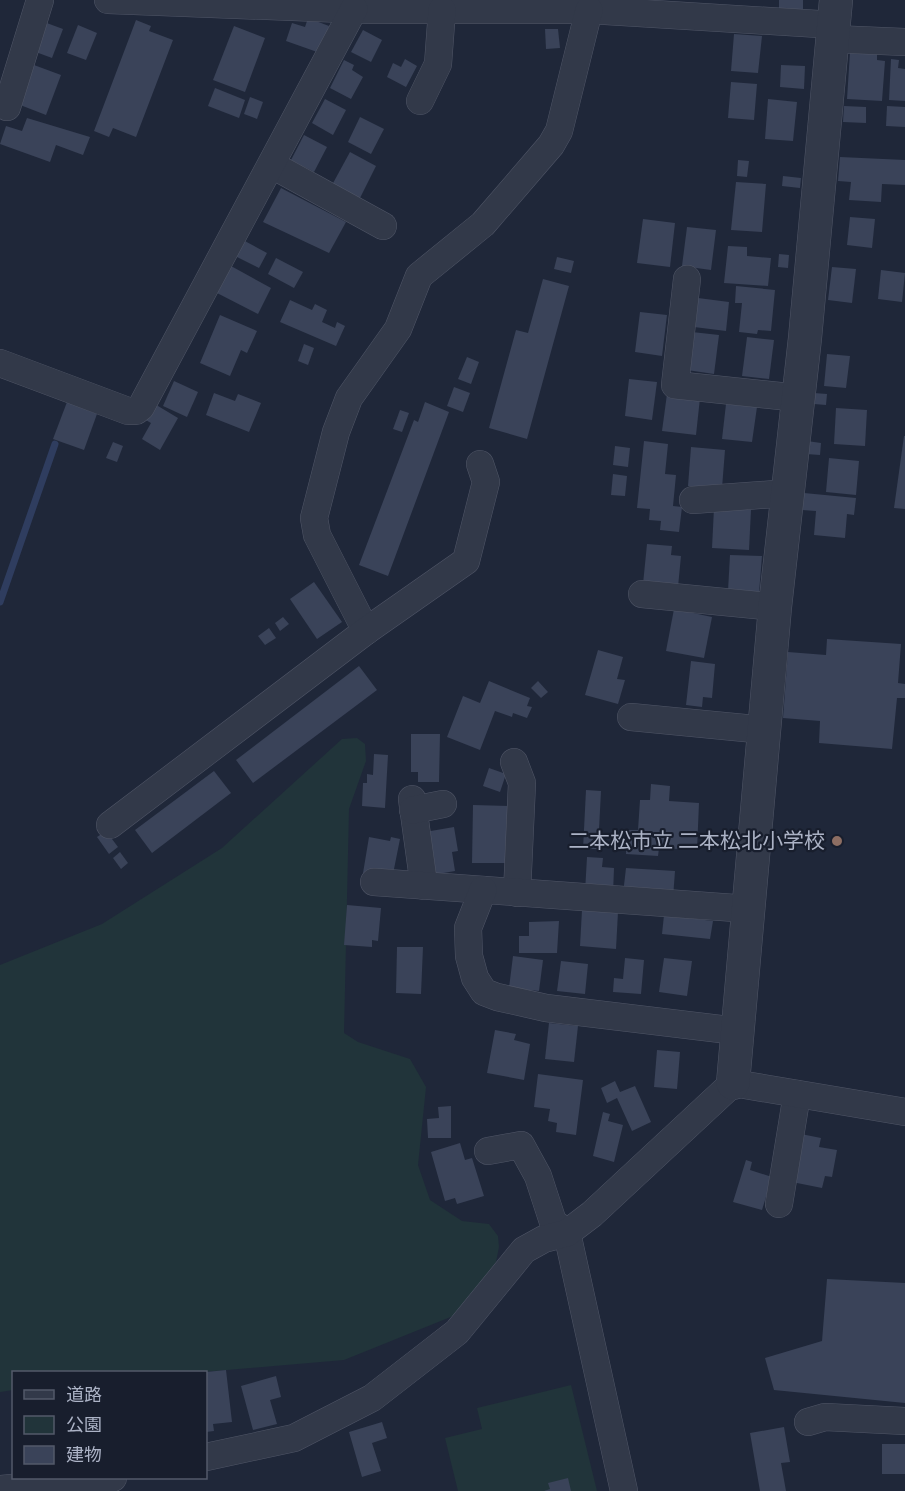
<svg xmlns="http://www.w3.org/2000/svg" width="905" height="1491" font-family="'Archivo Narrow','Noto Sans JP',sans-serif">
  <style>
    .green { fill: #21343a }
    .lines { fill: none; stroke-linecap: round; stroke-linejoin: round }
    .stream { stroke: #2f3d5f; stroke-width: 7 }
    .building { fill: #3a4359 }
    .minor-casing { stroke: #505667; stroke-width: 28 }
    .tertiary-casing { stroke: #505667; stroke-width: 34 }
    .minor { stroke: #323949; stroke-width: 27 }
    .tertiary { stroke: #323949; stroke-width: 33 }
    .education-dot { fill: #8d6e63; stroke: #181e2d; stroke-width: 2 }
    .labels { text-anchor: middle; stroke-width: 4.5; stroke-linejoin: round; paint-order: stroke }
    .poi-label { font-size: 21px; fill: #acb3c6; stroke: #181e2d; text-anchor: end }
  </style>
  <rect width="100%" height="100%" fill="#1f2739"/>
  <g class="green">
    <path d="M357 738 365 744 366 761 349 809 344 1033 358 1042 410 1059 426 1087 418 1165 430 1200 462 1221 489 1224 498 1236 499 1247 496 1262 458 1314 344 1360 204 1372H14L13 1390 0 1392V965L102 924 222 848 342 739Z"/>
    <path d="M571 1385 597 1491H458L445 1438 482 1429 477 1408Z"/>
  </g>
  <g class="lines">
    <path class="stream" d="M0 602 55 444"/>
  </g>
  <g class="building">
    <rect x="779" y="0" width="24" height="9"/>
    <path d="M308 18 329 26 320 53 286 41 292 23 305 27Z"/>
    <path d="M136 20 151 26 149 31 173 40 136 137 113 128 109 137 94 131Z"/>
    <path d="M44 22 63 29 52 58 33 51Z"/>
    <path d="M78 25 97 33 86 60 67 53Z"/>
    <path d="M234 26 265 38 245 92 213 80Z"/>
    <path d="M545 29H558L560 48 546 49Z"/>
    <path d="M363 30 382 40 371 62 351 52Z"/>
    <path d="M734 34 762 36 758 73 731 71Z"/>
    <path d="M850 52 877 53V60L885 61 882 101 847 99Z"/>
    <path d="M405 59 417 66 406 87 387 77 393 63 401 67Z"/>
    <path d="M891 59 899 60 898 68 905 69V101L889 100Z"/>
    <path d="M344 60 354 65 352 70 363 77 351 99 330 88Z"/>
    <path d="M34 65 61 75 46 115 15 103Z"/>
    <path d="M781 65 805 66 804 89 780 87Z"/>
    <path d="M731 82 757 84 754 120 728 118Z"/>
    <path d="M215 88 245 100 239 118 208 106Z"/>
    <path d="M250 97 263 102 257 119 244 114Z"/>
    <path d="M325 99 346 110 333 135 312 123Z"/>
    <path d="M768 99 797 102 793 141 765 139Z"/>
    <path d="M844 106 866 107V123L843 122Z"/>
    <path d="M887 106 905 107V127L886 126Z"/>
    <path d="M360 117 384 129 371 154 348 142Z"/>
    <path d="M27 118 90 137 83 155 56 145 50 162 0 144 6 126 22 131Z"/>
    <path d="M304 135 327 147 314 172 291 160Z"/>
    <path d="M350 152 376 166 359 200 332 185Z"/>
    <path d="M840 157 905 160V185L882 184 881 202 849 200 851 182 838 181Z"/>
    <path d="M738 160 749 161 747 177 737 176Z"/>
    <path d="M783 176 801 178 800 188 782 186Z"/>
    <path d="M736 182 766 184 762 232 731 230Z"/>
    <path d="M281 188 346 222 329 253 263 222Z"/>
    <path d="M850 217 875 219 872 248 847 245Z"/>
    <path d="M643 219 675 223 670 267 637 263Z"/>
    <path d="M687 227 716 230 711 270 682 266Z"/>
    <path d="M243 240 267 253 259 268 235 256Z"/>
    <path d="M728 246 747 247V256L771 258 768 286 724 283Z"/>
    <path d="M779 254 789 255 788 268 778 267Z"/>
    <path d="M557 257 574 261 571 273 554 269Z"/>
    <path d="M276 258 303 272 294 288 268 274Z"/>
    <path d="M231 266 271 288 258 314 217 293Z"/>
    <path d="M832 267 856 269 852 303 828 300Z"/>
    <path d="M881 270 905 273 902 302 878 299Z"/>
    <path d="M543 279 569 286 527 439 489 428 516 330 528 333Z"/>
    <path d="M736 286 775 290 771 331 758 330 757 334 739 332 742 303H735Z"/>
    <path d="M698 298 729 302 726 331 694 327Z"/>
    <path d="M290 300 312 310 315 304 327 310 322 322 335 328 337 322 345 326 336 346 280 322Z"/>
    <path d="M640 312 667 315 662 356 635 352Z"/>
    <path d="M220 315 257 331 247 353 241 350 230 376 200 363Z"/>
    <path d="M692 332 719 335 714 374 687 370Z"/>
    <path d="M747 337 774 340 769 379 742 376Z"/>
    <path d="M304 344 314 348 308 365 298 361Z"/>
    <path d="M827 354 850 356 846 388 824 386Z"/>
    <path d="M467 357 479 362 471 384 458 379Z"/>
    <path d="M629 379 657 382 652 420 625 416Z"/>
    <path d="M174 381 198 392 187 417 163 406Z"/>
    <path d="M454 387 470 393 463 412 447 406Z"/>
    <path d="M214 393 235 401 238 394 261 403 249 432 206 415Z"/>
    <path d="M814 393 827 394 826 405 814 404Z"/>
    <path d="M667 394 700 398 696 435 662 431Z"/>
    <path d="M67 402 97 414 84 450 53 439Z"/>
    <path d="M425 402 449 412 388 576 359 565 414 420 418 422Z"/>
    <path d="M153 403 178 418 160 450 142 439 151 423 144 419Z"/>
    <path d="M726 404 757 407 752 442 722 439Z"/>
    <path d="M836 408 867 410 865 446 834 444Z"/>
    <path d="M400 410 409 413 402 432 393 429Z"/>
    <path d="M904 436H905V509L894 508Z"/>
    <path d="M644 441 668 444 665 474 676 475 673 506 682 507 679 532 660 530 661 521 649 520 650 509 637 508Z"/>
    <path d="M807 441 821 443 820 455 806 454Z"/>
    <path d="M113 442 123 446 117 462 106 458Z"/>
    <path d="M615 446 630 448 628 467 613 465Z"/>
    <path d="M691 447 725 450 722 488 688 486Z"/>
    <path d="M829 458 859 461 856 495 826 492Z"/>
    <path d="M613 474 627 476 625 496 611 495Z"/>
    <path d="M804 493 856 498 854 515 847 514 845 538 814 535 816 511 802 510Z"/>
    <path d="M714 508 751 510 749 550 712 548Z"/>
    <path d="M647 544 672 546 671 555 681 556 678 587 643 584Z"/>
    <path d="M730 555 762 556 759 593 728 591Z"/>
    <path d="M314 582 342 622 317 639 290 599Z"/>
    <path d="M674 609 712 617 704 658 666 651Z"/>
    <path d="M283 617 289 624 280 631 275 623Z"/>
    <path d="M269 628 276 638 265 645 258 636Z"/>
    <path d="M827 639 901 644 898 683 905 684V698H897L892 749 819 743 820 721 783 718 788 652 826 655Z"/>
    <path d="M598 650 623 657 617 679 625 680 618 704 585 695Z"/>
    <path d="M691 661 715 664 712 698 703 697 702 707 686 705Z"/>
    <path d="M359 666 377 690 253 783 236 760Z"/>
    <path d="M489 681 530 698 527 706 532 707 527 718 513 713 512 717 495 711 480 750 447 737 463 696 480 703Z"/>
    <path d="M538 681 548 692 541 698 531 688Z"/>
    <path d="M411 734H440L439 782H418V772H411Z"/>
    <path d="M374 754 388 755 385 808 362 806 363 783H367V774L373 775Z"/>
    <path d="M489 768 506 774 500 792 483 786Z"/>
    <path d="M214 771 231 793 152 853 135 830Z"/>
    <path d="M651 784 670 786 669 801 699 803 697 850 659 848 658 856 626 854 627 830H638L640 800H650Z"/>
    <path d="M586 790 601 791 598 849H583Z"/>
    <path d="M473 805 509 806 507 863H472Z"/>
    <path d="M454 827 458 851 452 852 455 871 432 875 425 832Z"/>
    <path d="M106 831 118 847 109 854 97 837Z"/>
    <path d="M369 837 390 841 391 837 400 839 392 879 363 873Z"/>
    <path d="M120 852 128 863 121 869 113 858Z"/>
    <path d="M587 857 603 858 602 867 614 868 613 894 585 892Z"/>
    <path d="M626 868 675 871 673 898 623 894Z"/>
    <path d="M347 905 381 908 378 941 372 940V947L344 945Z"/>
    <path d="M582 910 618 912 616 949 580 946Z"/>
    <path d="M664 915 713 921 710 939 662 934Z"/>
    <path d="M559 921 557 953H519V936H529V922Z"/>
    <path d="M397 947H423L421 994 396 993Z"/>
    <path d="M513 956 543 960 539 991 509 988Z"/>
    <path d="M625 958 644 960 641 994 613 992 614 978 623 979Z"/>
    <path d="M664 958 692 961 687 996 659 992Z"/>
    <path d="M561 961 588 964 585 994 557 991Z"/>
    <path d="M549 1023 578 1026 574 1062 545 1059Z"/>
    <path d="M495 1030 516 1034 514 1040 530 1044 524 1080 487 1073Z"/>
    <path d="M657 1050 680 1052 677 1089 654 1087Z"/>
    <path d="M538 1074 583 1080 576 1135 556 1132 557 1123 548 1121 550 1109 534 1107Z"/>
    <path d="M615 1081 620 1092 635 1086 651 1122 632 1131 617 1098 607 1103 601 1088Z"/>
    <path d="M451 1106V1138H428L427 1119 439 1118 438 1107Z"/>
    <path d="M603 1112 610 1114 608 1121 623 1125 614 1162 593 1156Z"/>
    <path d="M801 1134 821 1138 819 1147 837 1150 832 1177 825 1176 822 1188 792 1182Z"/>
    <path d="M460 1143 465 1160 472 1158 484 1196 457 1204 455 1198 445 1201 431 1152Z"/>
    <path d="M746 1160 752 1162 750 1170 772 1177 762 1210 733 1202Z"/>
    <path d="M827 1279 905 1283V1403L774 1390 765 1358 822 1341Z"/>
    <path d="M226 1370 232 1422 213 1424 214 1431 206 1432V1372Z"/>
    <path d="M276 1376 281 1397 270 1400 277 1424 253 1430 241 1386Z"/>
    <path d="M382 1422 387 1438 372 1443 381 1471 362 1477 349 1432Z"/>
    <path d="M784 1427 790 1462 781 1463 786 1491H760L750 1433Z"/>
    <rect x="882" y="1444" width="23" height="30"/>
    <path d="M568 1478 571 1491H544L550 1489 548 1483Z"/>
  </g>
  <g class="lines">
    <g class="minor-casing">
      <g id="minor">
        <path d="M108 0 369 10H589L835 25"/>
        <path d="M834 39 905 42"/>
        <path d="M420 101 438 64 442 10"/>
        <path d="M7 107 40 0"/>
        <path d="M272 165 383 226"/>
        <path d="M687 279 675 385 799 398"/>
        <path d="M0 363 128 411H136L141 407 354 9"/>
        <path d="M693 500 788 493"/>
        <path d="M642 594 775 607"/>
        <path d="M366 631 317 535 314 518 336 432 349 398 398 329 419 276 483 224 551 145 559 131 589 10"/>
        <path d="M631 717 765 730"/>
        <path d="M514 762 522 783 517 893"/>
        <path d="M412 799 424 886"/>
        <path d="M413 810 443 804"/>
        <path d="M110 825 366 631 466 561 486 482 480 464"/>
        <path d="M374 882 749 909"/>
        <path d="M483 890 468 928 469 956 475 978 484 992 497 997 546 1008 737 1031"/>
        <path d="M488 1151 521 1145 538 1176 553 1222 567 1233 624 1491"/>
        <path d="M779 1204 797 1094"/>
        <path d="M808 1422 825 1417 905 1421"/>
        <path d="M206 1457 294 1438 372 1398 457 1332 524 1250 544 1239 567 1233 592 1214 733 1083 905 1112"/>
        <path d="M0 1489 113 1478"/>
      </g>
    </g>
    <g class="tertiary-casing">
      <path id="tertiary" d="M733 1083 775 607 805 338 836 0"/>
    </g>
    <use href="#minor" class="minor"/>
    <use href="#tertiary" class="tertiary"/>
  </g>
  <circle class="education-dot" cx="837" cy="841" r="6"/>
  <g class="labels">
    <g class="poi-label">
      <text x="825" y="848">二本松市立 二本松北小学校</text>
    </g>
  </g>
  <rect x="12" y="1371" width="195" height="108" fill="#181e2d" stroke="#535a6a" stroke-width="1.5"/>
  <rect x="24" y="1390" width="30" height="9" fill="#323949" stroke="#535a6a" stroke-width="1.5"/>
  <text x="66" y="1401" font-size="18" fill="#acb3c6">道路</text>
  <rect x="24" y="1416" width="30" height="18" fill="#21343a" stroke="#535a6a" stroke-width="1.5"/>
  <text x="66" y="1431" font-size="18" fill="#acb3c6">公園</text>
  <rect x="24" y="1446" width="30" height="18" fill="#3a4359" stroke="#535a6a" stroke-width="1.5"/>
  <text x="66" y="1461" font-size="18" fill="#acb3c6">建物</text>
</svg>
